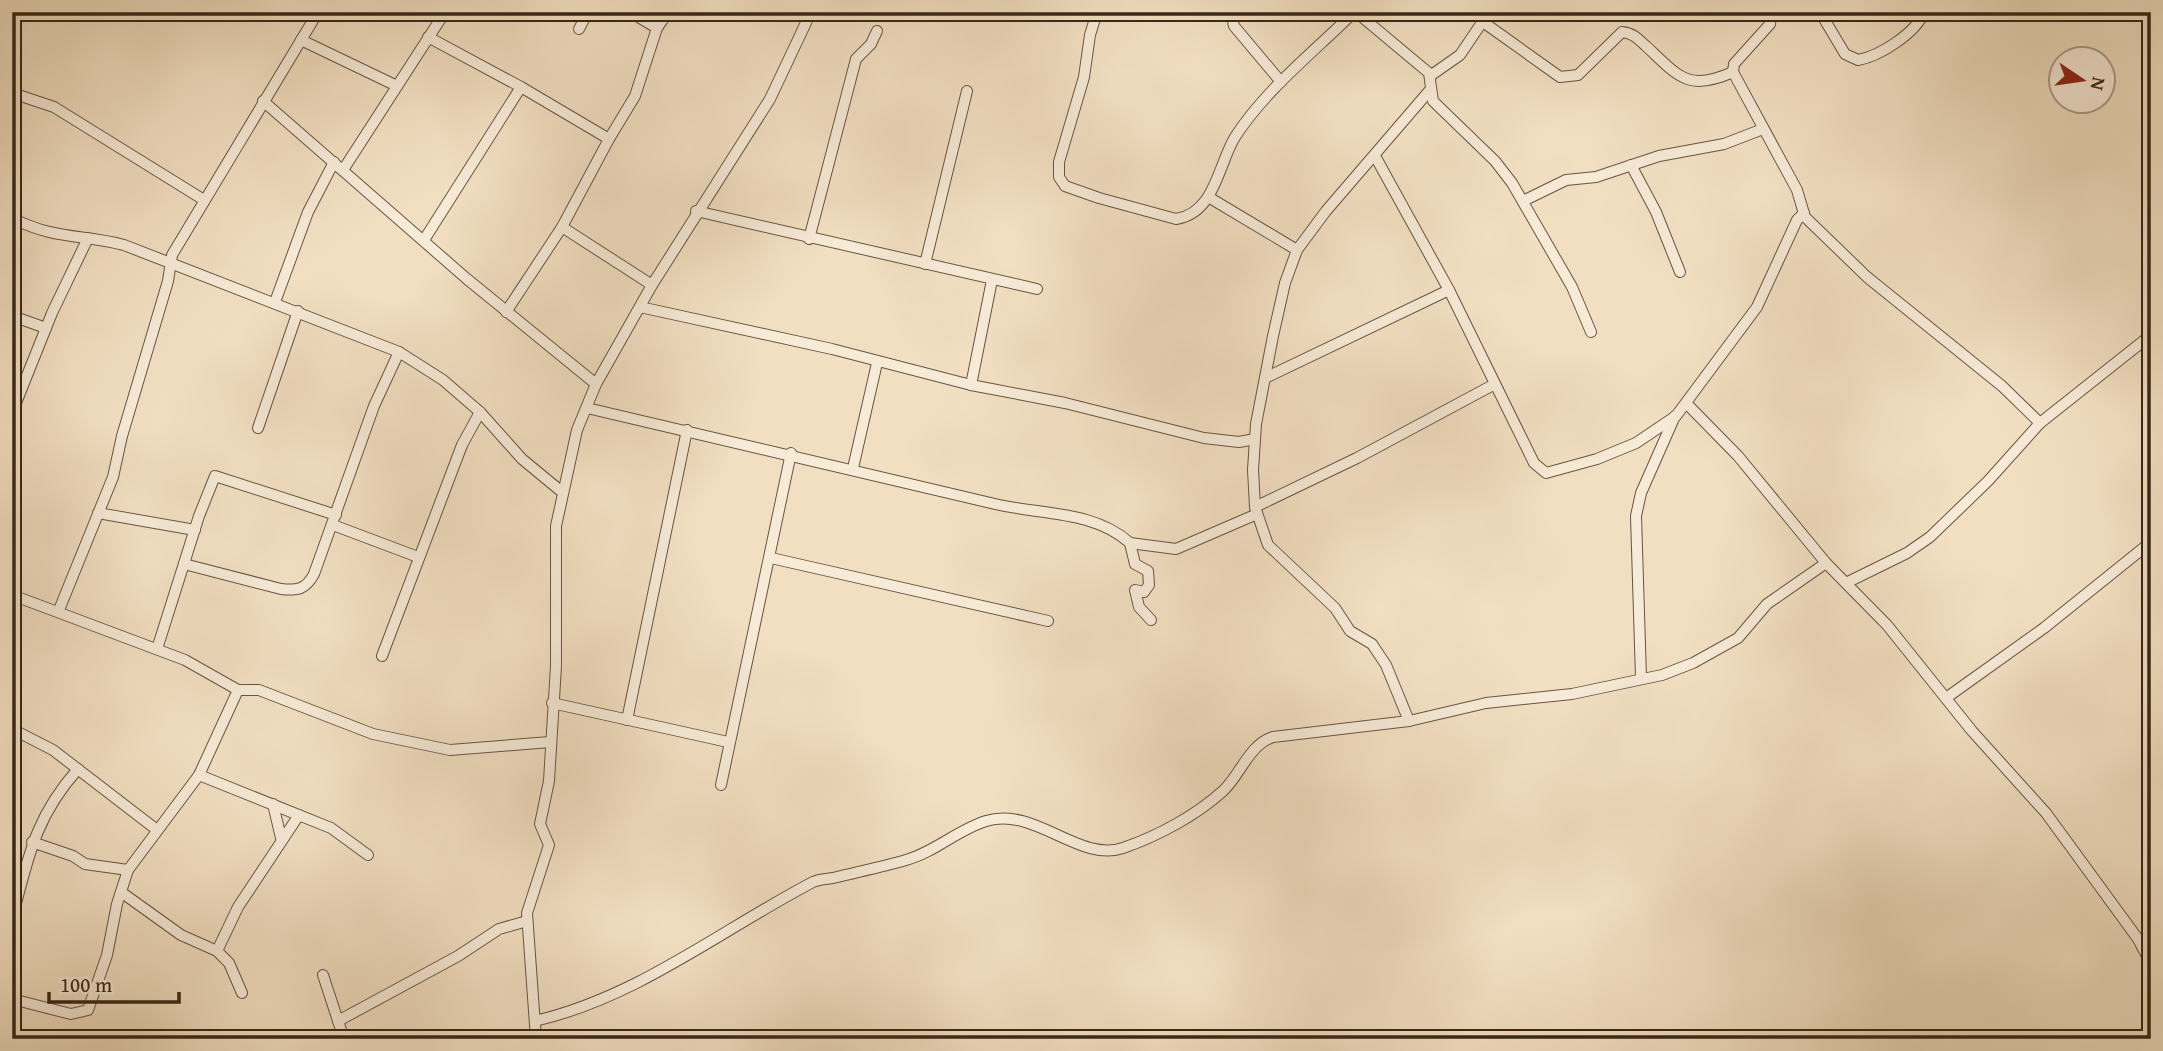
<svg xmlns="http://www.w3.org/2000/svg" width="2163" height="1051" font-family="'Gentium Book Plus',serif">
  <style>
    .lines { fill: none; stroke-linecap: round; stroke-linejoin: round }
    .minor-casing { stroke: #665640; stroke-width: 12 }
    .minor { stroke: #f7ead7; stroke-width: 10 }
  </style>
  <rect width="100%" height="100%" fill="#f2dfc2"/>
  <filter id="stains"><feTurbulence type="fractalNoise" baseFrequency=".00286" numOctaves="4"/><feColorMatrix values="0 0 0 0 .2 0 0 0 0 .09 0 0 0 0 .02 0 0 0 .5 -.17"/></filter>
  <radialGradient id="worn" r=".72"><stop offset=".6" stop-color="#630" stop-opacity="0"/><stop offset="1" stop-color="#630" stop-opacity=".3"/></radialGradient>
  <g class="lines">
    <g class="minor-casing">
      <g id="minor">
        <path d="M630 12 657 28 668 12"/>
        <path d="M1097 12 1090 35 1084 77 1059 162V177L1065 186 1099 198 1176 219C1215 213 1218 165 1235 137 1266 89 1314 52 1354 12"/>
        <path d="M1211 12 1232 17 1234 26 1281 82"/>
        <path d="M1356 12 1429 73 1433 101 1495 161 1512 183 1572 287 1591 332"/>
        <path d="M1771 12 1770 24 1734 64 1733 72 1797 190 1805 217 1867 277 2002 386 2040 423"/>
        <path d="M1820 12 1845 54 1858 60C1880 56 1916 33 1924 12"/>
        <path d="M1483 22 1560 77 1578 75 1622 32C1633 33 1638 39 1646 46 1679 77 1688 92 1733 72"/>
        <path d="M579 29 588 12"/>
        <path d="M428 37 521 87 609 139 562 227 506 312"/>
        <path d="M301 40 397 86"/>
        <path d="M1430 76 1460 55 1489 12"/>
        <path d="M12 93 54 107 204 200"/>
        <path d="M263 101 467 279 596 384"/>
        <path d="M609 139 635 96 657 28"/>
        <path d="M1375 156 1449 290 1534 463 1546 473 1597 459 1636 443 1676 416 1757 307 1797 220 1804 213"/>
        <path d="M1631 165 1656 212 1680 272"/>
        <path d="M343 170 445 12"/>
        <path d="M1210 198 1297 250"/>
        <path d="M1523 201 1566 180 1596 177 1659 156 1724 144 1763 129"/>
        <path d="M696 211 1037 289"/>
        <path d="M12 218C55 240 81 234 124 245L399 352 443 380 480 412 522 459 562 492"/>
        <path d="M562 227 652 285"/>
        <path d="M809 239 856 59 871 44 877 31"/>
        <path d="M424 240 521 87"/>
        <path d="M925 264 967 91"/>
        <path d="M275 302 308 212 334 162"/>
        <path d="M640 307 832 349 971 385 1065 403 1204 438 1239 442 1255 439"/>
        <path d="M12 316 46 328"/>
        <path d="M1265 378 1449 290"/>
        <path d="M971 385 992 280"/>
        <path d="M1687 404 1738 456 1826 563 1887 625 1972 731 2046 813 2138 939 2151 964"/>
        <path d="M587 408C723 439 859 471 995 504 1041 515 1093 510 1130 543L1135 564 1148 571 1149 585 1144 592 1135 590 1139 607 1151 620"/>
        <path d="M12 413 52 313 88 238"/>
        <path d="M258 428 298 311"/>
        <path d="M853 468 877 363"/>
        <path d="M1255 507 1357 458 1493 385"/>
        <path d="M98 513 195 530"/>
        <path d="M333 525 418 557"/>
        <path d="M1130 543 1176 549 1257 514"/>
        <path d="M771 558 1048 621"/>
        <path d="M184 564 281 589C298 591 306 589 314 574L374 406 399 352"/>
        <path d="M1848 582 1907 553 1930 537 1988 481 2040 423 2151 335"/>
        <path d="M12 595 185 660 238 690H259L373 734 450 750 550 742"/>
        <path d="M59 610 113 477 122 436 168 281 172 255 318 12"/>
        <path d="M157 649 199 516 215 476 336 515"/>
        <path d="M382 656 462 445 480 412"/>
        <path d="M1641 678 1636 516 1641 493 1675 416"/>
        <path d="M1946 698 2044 628 2151 542"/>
        <path d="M552 703 728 742"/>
        <path d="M627 720 687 430"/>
        <path d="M1409 721 1386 665 1372 644 1350 631 1335 608 1268 545 1255 507 1253 470 1256 424 1273 336 1285 283 1297 250 1326 211 1430 90"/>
        <path d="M12 729 53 750 157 830"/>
        <path d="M199 775 331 828 368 855"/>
        <path d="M721 785 791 453"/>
        <path d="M273 804 281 838"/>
        <path d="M32 842 73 856 85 864 128 870"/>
        <path d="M121 892 181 935 217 951 229 963 242 993"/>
        <path d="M12 919C28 858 35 817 78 769"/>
        <path d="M217 951 238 907 299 815"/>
        <path d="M323 975 344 1039"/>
        <path d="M12 999 71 1014 88 1010 107 955 117 904 128 870 199 775 238 690"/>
        <path d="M338 1021 458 956 499 929 527 921"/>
        <path d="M535 1021C638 997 721 930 813 882 819 879 827 879 833 878 857 872 882 867 906 860 935 852 957 830 986 821 1035 806 1079 863 1123 848 1158 836 1197 815 1224 790 1242 772 1249 745 1273 737L1409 721 1486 703 1572 694 1662 675 1693 663 1738 638 1767 604 1826 563"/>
        <path d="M536 1039 527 913 549 845 540 824 549 781 556 666V526L577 430 596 384 652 285 770 99 811 12"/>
      </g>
    </g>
    <use href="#minor" class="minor"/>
  </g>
  <rect width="2163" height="1051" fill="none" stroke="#f2dfc2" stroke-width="42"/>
  <rect x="14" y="14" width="2135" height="1023" fill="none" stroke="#372815" stroke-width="3.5"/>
  <rect x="21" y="21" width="2121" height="1009" fill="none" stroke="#372815" stroke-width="2"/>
  <g transform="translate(2082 80) rotate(103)"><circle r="33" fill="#f7ead7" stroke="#aa9c89" stroke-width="2"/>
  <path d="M0-5L12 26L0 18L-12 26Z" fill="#8f2418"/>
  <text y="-10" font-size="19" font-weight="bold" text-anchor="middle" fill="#372815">N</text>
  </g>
  <path d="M49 992v10h130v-10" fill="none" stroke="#372815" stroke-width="3.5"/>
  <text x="60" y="992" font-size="21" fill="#372815" stroke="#f7ead7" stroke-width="5" paint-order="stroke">100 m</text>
  <rect width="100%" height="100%" filter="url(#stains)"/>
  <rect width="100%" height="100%" fill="url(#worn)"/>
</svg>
